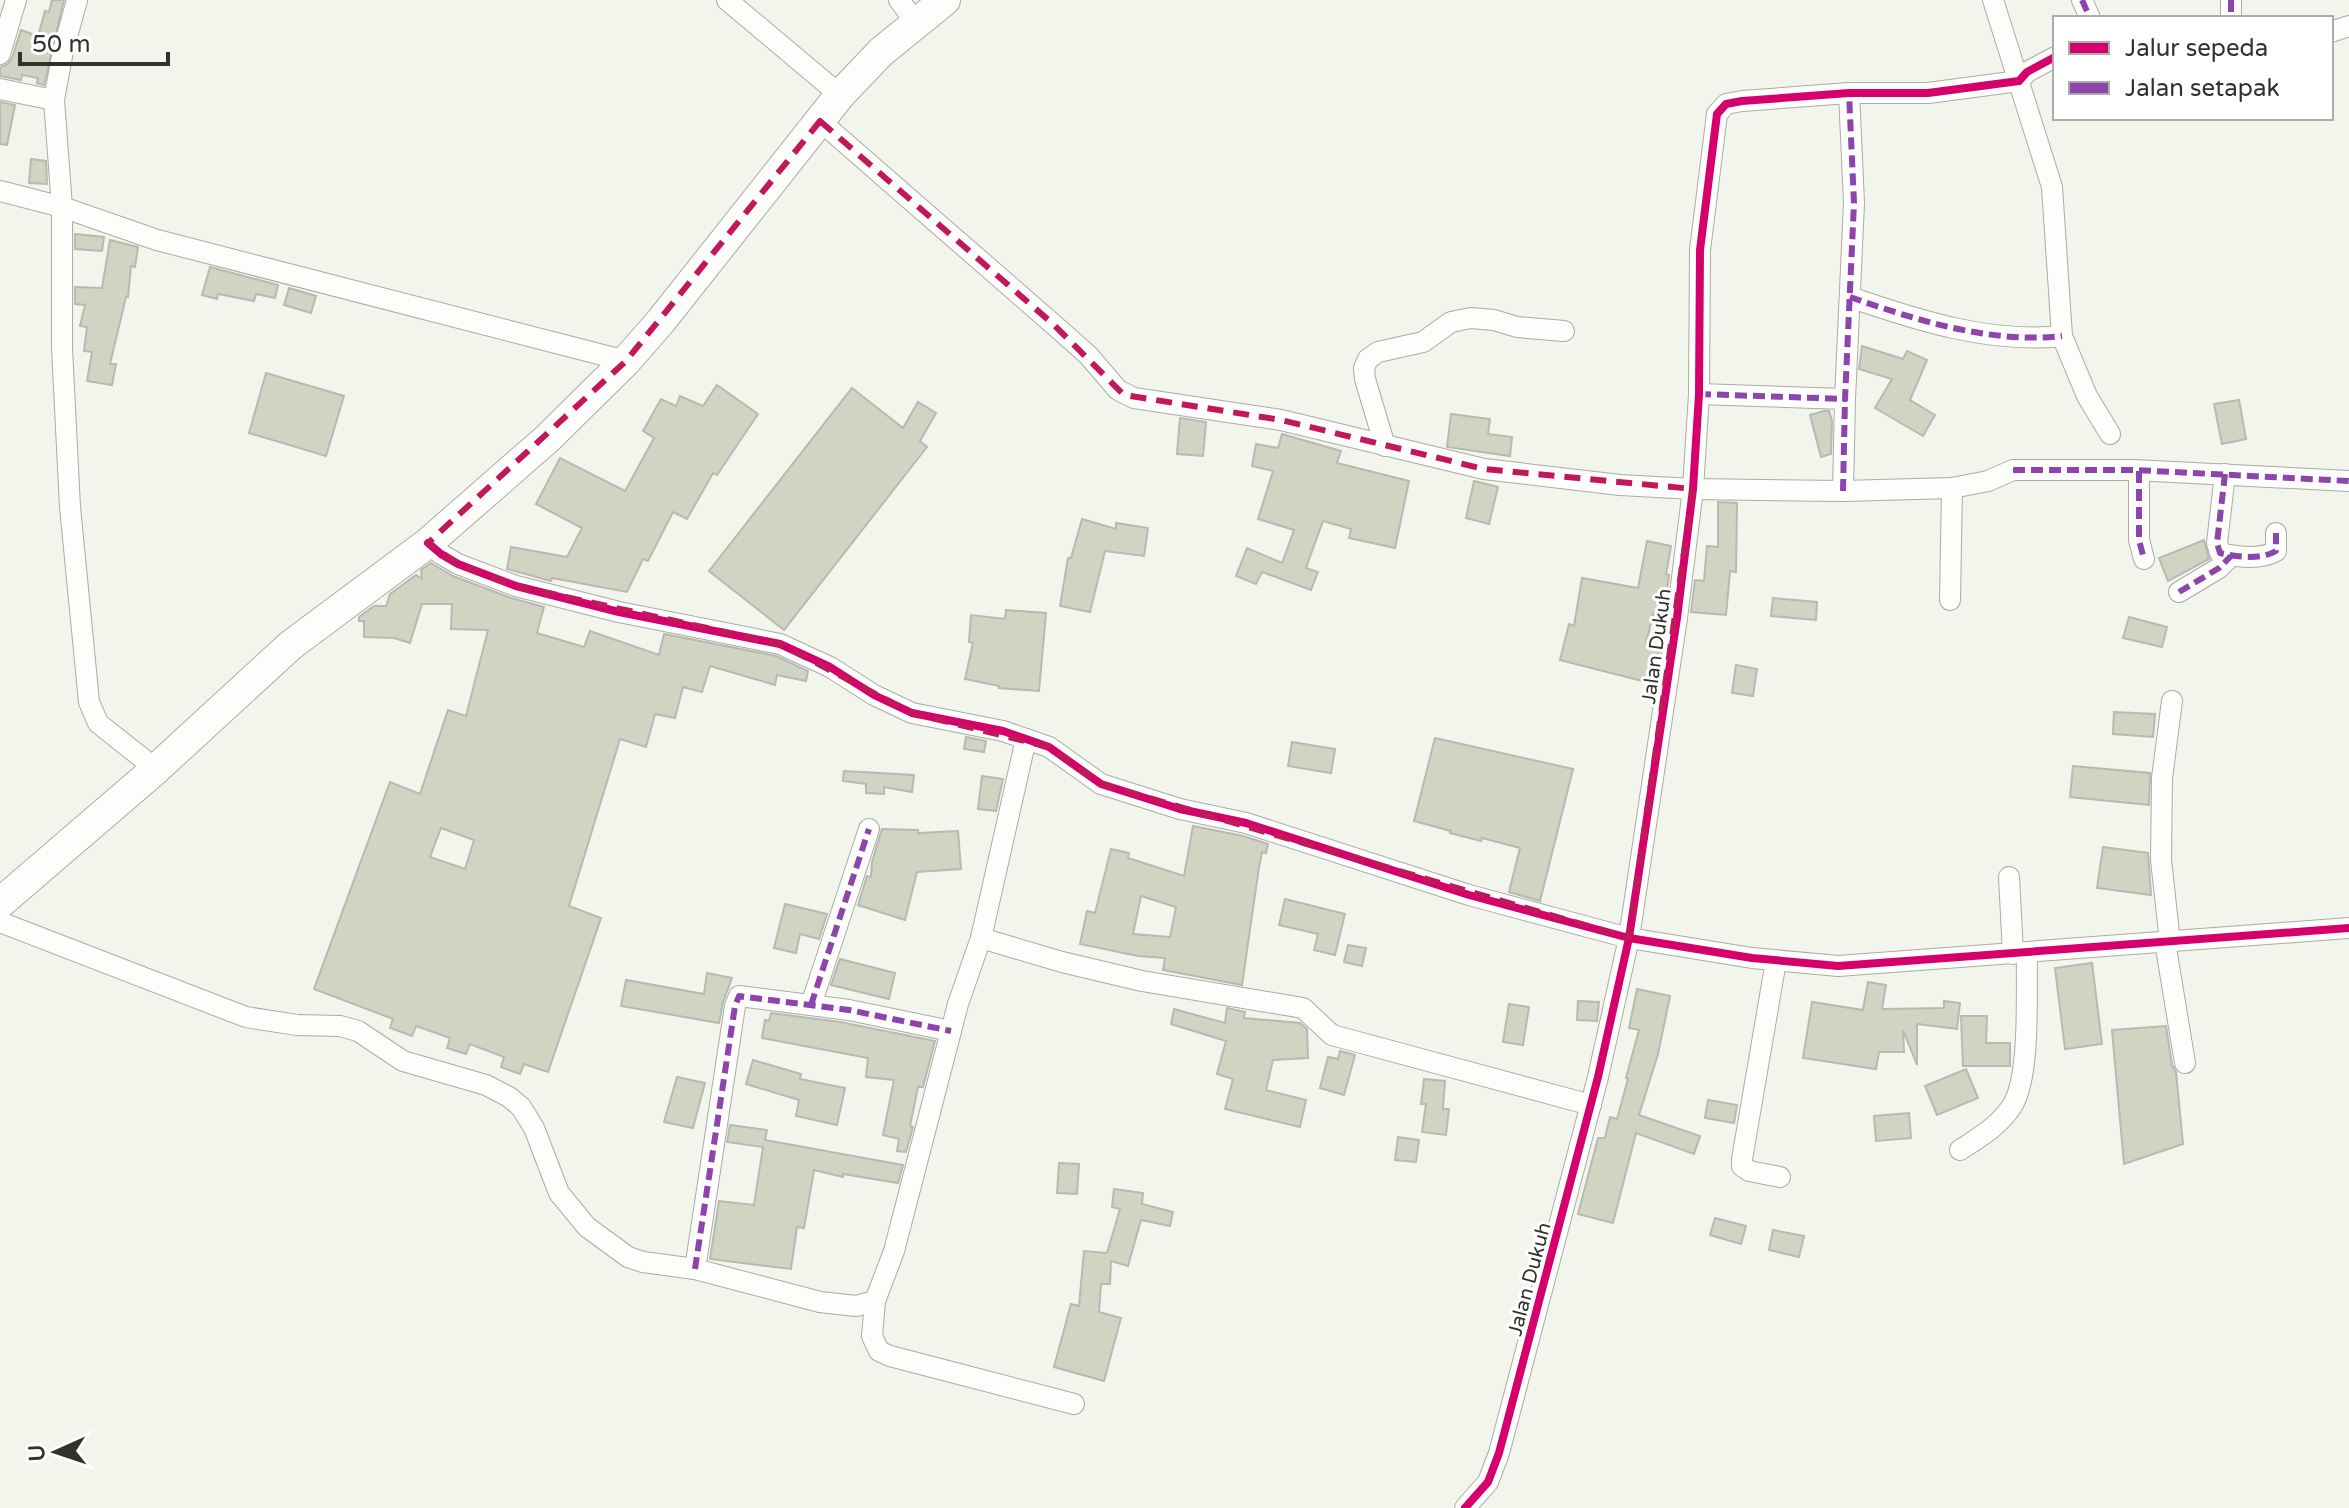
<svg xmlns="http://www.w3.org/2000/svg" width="2349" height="1508" font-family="'Varela Round',sans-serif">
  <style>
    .building { fill: #d0d5c3; stroke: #b7b9b2; stroke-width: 2; fill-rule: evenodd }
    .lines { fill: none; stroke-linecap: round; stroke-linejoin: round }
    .street-casing { stroke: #aaaca5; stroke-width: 22 }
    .secondary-casing { stroke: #aaaca5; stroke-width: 32 }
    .street { stroke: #fdfefc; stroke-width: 20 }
    .secondary { stroke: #fdfefc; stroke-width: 30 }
    .quiet { stroke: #8e44ad; stroke-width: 6; stroke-dasharray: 12 6; stroke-linecap: butt }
    .cycleway-casing { stroke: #fff; stroke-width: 13 }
    .cycleway { stroke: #d6006c; stroke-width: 8 }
    .marked { fill: none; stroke: #c2185b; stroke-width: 6; stroke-dasharray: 16 10; stroke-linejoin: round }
    .labels { text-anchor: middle; stroke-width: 6; stroke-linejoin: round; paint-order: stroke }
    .street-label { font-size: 20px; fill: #30332c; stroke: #fff }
  </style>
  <rect width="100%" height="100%" fill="#f2f5eb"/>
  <g class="building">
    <path d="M52 0H64L44 85 37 83 38 78 22 75 21 80 0 76V67L8 64 12 58 21 30 38 36 45 11 49 12Z"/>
    <path d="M0 102 15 105 7 145 0 144Z"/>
    <path d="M31 159 46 161 47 184 29 183Z"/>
    <path d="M75 234 104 237 102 251 75 249Z"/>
    <path d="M110 240 138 247 135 267 131 266 128 297H126L110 364H116L112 385 87 381 92 352 84 351 87 327 80 326 85 305 75 304V287L102 288Z"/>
    <path d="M210 267 278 285 275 298 256 294 254 301 218 294 217 299 202 295Z"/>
    <path d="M289 288 316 296 311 313 284 305Z"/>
    <path d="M1862 346 1903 359 1907 351 1927 360 1910 400 1935 415 1923 436 1875 408 1892 379 1859 369Z"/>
    <path d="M266 373 344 396 326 456 249 433Z"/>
    <path d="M717 385 758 414 717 475 713 473 687 519 673 512 648 561 643 559 627 592 552 578 551 581 507 569 511 547 567 557 582 528 536 504 560 458 625 491 654 438 643 431 661 399 676 406 680 396 703 406Z"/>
    <path d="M852 388 903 428 918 402 936 413 920 441 927 447 784 630 709 571Z"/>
    <path d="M2239 400 2246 439 2222 444 2214 404Z"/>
    <path d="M1824 411H1829L1832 421 1831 454 1821 457 1810 415Z"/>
    <path d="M1451 414 1490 419 1488 434 1512 437 1510 456 1447 447Z"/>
    <path d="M1180 418 1206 422 1203 456 1177 454Z"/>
    <path d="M1282 434 1341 451 1337 463 1409 481 1395 548 1349 538 1351 529 1323 521 1306 568 1318 572 1311 590 1262 572 1256 584 1236 576 1247 548 1282 563 1294 530 1258 519 1273 471 1252 466 1256 444 1278 448Z"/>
    <path d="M1474 481 1498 487 1489 524 1466 518Z"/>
    <path d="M1718 502 1737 503 1736 572 1730 571 1726 615 1691 612 1695 580 1704 581 1707 546 1718 547Z"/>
    <path d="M1082 519 1116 529V523L1148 528 1144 556 1105 551 1090 612 1060 606 1068 558H1071Z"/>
    <path d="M2204 540 2209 559 2168 581 2159 558Z"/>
    <path d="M1647 541 1671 546 1666 574 1669 575 1664 616 1653 614 1646 644 1659 648 1654 684 1560 660 1569 624 1574 626 1582 578 1638 588Z"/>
    <path d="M431 563 453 576 511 598 544 607 537 633 584 647 590 631 659 655 664 634 776 656 808 671 806 681 777 675 775 685 710 666 702 692 683 687 675 718 655 714 646 747 620 739 569 906 601 918 548 1072 524 1064 520 1074 501 1067 504 1057 470 1044 466 1054 447 1048 450 1038 416 1026 412 1036 390 1028 393 1019 314 989 390 782 420 794 448 710 466 716 488 630 451 629 452 604H422L410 643 394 638 364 637V621H359V617L374 606H386L390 594 416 575 422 579 421 570ZM441 828 474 840 465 869 430 857Z"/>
    <path d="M1773 598 1817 602 1816 620 1771 616Z"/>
    <path d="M1006 610 1046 613 1039 691 999 688V686L965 679 973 643 969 642 971 615 1005 619Z"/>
    <path d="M2129 617 2167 627 2162 647 2123 638Z"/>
    <path d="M1736 665 1757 669 1753 696 1732 693Z"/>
    <path d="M2114 712 2155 714 2153 737 2113 734Z"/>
    <path d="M966 737 986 741 984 752 964 749Z"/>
    <path d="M1435 738 1573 769 1540 901 1509 892 1520 848 1482 838 1481 841 1450 833 1451 831 1414 821Z"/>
    <path d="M1292 742 1335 749 1331 773 1288 766Z"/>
    <path d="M2073 766 2150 773 2149 805 2070 797Z"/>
    <path d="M844 771 914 775 912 792 884 787V794L866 793V784L843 781Z"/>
    <path d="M982 776 1003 779 996 811 978 809Z"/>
    <path d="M1193 826 1243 836 1268 844 1266 853 1262 852 1259 867 1242 985 1163 970 1165 958 1138 956 1080 944 1087 911 1095 913 1111 849 1129 853 1128 858 1184 876ZM1141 896 1176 907 1170 937 1133 934Z"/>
    <path d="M882 829 918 830V833L958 831 961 869 917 872 905 920 858 905 867 876 871 877 872 862Z"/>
    <path d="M2103 847 2148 853 2151 895 2097 888Z"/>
    <path d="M1285 899 1345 914 1335 955 1314 950 1318 934 1279 925Z"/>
    <path d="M785 904 827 914 819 939 800 934 796 953 774 948Z"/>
    <path d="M1348 945 1366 948 1362 966 1344 962Z"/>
    <path d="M840 959 895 973 889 999 831 985Z"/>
    <path d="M2092 963 2102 1044 2065 1049 2055 968Z"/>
    <path d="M707 973 732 978 723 1002 719 1023 621 1006 626 980 704 994Z"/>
    <path d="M1868 982 1886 985 1882 1009 1944 1008V1001L1960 1003 1957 1029 1917 1024V1065L1903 1030 1904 1052H1879L1876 1069 1803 1058 1812 1002 1863 1010Z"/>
    <path d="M1637 989 1670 996 1658 1054 1639 1115 1700 1136 1694 1154 1636 1133 1613 1223 1578 1214 1598 1138H1605L1610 1117 1617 1119 1628 1079 1626 1078 1639 1030 1629 1028Z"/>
    <path d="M1578 1001 1599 1002 1597 1021 1577 1020Z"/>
    <path d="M1509 1004 1529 1007 1523 1045 1503 1042Z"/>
    <path d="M1227 1008 1245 1012 1244 1018 1300 1023 1307 1029 1308 1058 1273 1060 1266 1090 1306 1100 1300 1127 1225 1109 1233 1079 1217 1074 1226 1041 1171 1024 1174 1009 1225 1023Z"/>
    <path d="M771 1013 840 1022 935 1041 923 1087H918L910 1126 913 1127 906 1152 897 1151 899 1139 883 1135 894 1080 866 1077 868 1058 762 1038 765 1020 769 1021Z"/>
    <path d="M1961 1016H1987L1986 1043H2010V1066H1963Z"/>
    <path d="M2166 1026 2172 1065 2176 1072 2183 1144 2124 1164 2112 1030Z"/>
    <path d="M1340 1051 1355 1055 1344 1095 1320 1088 1328 1057 1338 1059Z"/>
    <path d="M753 1060 801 1074 800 1079 845 1088 837 1125 796 1116 799 1100 746 1084Z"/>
    <path d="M1966 1069 1978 1098 1937 1115 1925 1086Z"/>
    <path d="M677 1077 705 1083 693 1128 664 1122Z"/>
    <path d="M1424 1079 1445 1081 1443 1109H1449L1446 1135 1422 1132 1426 1104H1421Z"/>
    <path d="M1708 1100 1737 1105 1734 1123 1705 1118Z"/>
    <path d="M1909 1113 1911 1138 1876 1141 1874 1116Z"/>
    <path d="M730 1125 767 1130 765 1140 903 1165 898 1183 843 1174V1177L814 1170 804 1228 797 1227 791 1269 710 1259 719 1201 754 1205 763 1147 727 1142Z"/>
    <path d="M1398 1137 1419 1140 1416 1162 1395 1160Z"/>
    <path d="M1059 1163 1079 1164 1077 1194 1057 1193Z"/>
    <path d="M1114 1189 1143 1193 1142 1204 1173 1212 1170 1226 1141 1220 1128 1266 1111 1261 1110 1284H1101L1099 1312 1121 1318 1104 1381 1054 1367 1071 1304 1079 1306 1084 1251 1107 1253 1120 1209 1112 1207Z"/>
    <path d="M1715 1218 1746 1226 1741 1244 1710 1235Z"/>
    <path d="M1773 1230 1804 1236 1799 1257 1769 1250Z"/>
  </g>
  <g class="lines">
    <g class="street-casing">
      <g id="street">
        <path d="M77 0 63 51 54 100 62 207V348L70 507 89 702 98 723 156 769"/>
        <path d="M727 0 840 95"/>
        <path d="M899 0 917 24"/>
        <path d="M1993 0 2052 187 2062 336 2087 396 2110 434"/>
        <path d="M2082 0 2090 18"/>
        <path d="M2231 0V18"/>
        <path d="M2331 32 2349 26"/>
        <path d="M0 54 16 0"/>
        <path d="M0 89 54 100"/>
        <path d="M820 121 1053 324 1088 355 1118 390 1134 398 1281 420 1484 469 1620 485 1693 489 1843 491 1952 488 1988 481 2013 470H2134L2349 481"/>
        <path d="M0 191 62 207 157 240 626 361"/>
        <path d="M1850 297C1916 320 1991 344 2062 336"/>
        <path d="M1699 394 1845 399 1854 203 1849 93"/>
        <path d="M1385 446 1365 379 1364 368 1368 359 1378 352 1423 342 1451 322 1471 318 1494 320 1517 327 1564 331"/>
        <path d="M2139 471V540L2144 559"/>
        <path d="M2225 474 2217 543 2220 553C2237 557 2261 560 2276 551V533"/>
        <path d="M1843 491 1845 399"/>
        <path d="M428 543 441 554 458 564 516 586 619 612 780 644 830 667 874 695 912 713 1003 731 1049 747 1101 784 1180 809 1246 823 1469 895 1629 938 1752 958 1838 966 2349 928"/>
        <path d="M2179 592 2219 568 2231 556"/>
        <path d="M1950 600 1952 488"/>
        <path d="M1026 739 981 938 958 1004 894 1251 875 1301 872 1336 879 1351 890 1356 1074 1404"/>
        <path d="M2009 877 2013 954"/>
        <path d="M0 922 246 1017 297 1025 340 1026 358 1031 403 1061 486 1085 509 1097 521 1107 534 1128 559 1193 587 1227 628 1257 643 1262 695 1269 820 1302 856 1306 875 1301"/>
        <path d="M981 938 1062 962 1142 981 1303 1008 1332 1035 1591 1105"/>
        <path d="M2165 942 2185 1063"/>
        <path d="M2170 942 2161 860 2162 778 2172 701"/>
        <path d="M1776 961 1742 1159V1166L1749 1171 1780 1177"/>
        <path d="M811 1005 869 829"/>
        <path d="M1960 1150C1980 1137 1999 1126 2012 1106 2031 1077 2026 990 2027 953"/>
        <path d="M695 1269 735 1006 739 996 849 1010 951 1031"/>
        <path d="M1465 1508 1488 1482 1499 1453 1598 1077 1629 938 1677 618 1693 489 1699 394 1700 250 1717 114 1726 104 1742 101 1849 93H1928L2019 81 2027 72 2055 57"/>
      </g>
    </g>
    <g class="secondary-casing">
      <path id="secondary" d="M0 903 156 769 291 645 428 543 548 438 626 361 661 321 840 95 881 52 945 0"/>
    </g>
    <use href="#street" class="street"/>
    <use href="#secondary" class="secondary"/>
    <g class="quiet">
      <path d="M2082 0 2090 18"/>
      <path d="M2231 0V18"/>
      <path d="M1850 297C1916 320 1991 344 2062 336"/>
      <path d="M1699 394 1845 399 1854 203 1849 93"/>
      <path d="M2013 470H2134L2349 481"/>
      <path d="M2139 471V540L2144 559"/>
      <path d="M2225 474 2217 543 2220 553C2237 557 2261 560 2276 551V533"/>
      <path d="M1843 491 1845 399"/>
      <path d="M2179 592 2219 568 2231 556"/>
      <path d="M811 1005 869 829"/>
      <path d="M695 1269 735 1006 739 996 849 1010 951 1031"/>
    </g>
    <g class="cycleway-casing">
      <g id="cycleway">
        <path d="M428 543 441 554 458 564 516 586 619 612 780 644 830 667 874 695 912 713 1003 731 1049 747 1101 784 1180 809 1246 823 1469 895 1629 938 1752 958 1838 966 2349 928"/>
        <path d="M1465 1508 1488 1482 1499 1453 1598 1077 1629 938 1677 618 1693 489 1699 394 1700 250 1717 114 1726 104 1742 101 1849 93H1928L2019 81 2027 72 2055 57"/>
      </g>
    </g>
    <use href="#cycleway" class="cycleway"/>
  </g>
  <path class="marked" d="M820 121 1053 324 1124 395 1281 420 1484 469 1693 489 1629 938 1101 784 1049 747 912 713 780 644 516 586 458 564 428 543 626 361Z"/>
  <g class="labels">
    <g class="street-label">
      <text transform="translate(1656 646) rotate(-82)" y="7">Jalan Dukuh</text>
      <text transform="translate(1529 1279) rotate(-75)" y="7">Jalan Dukuh</text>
    </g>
  </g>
  <rect x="2053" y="16" width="280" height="104" fill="#ffffff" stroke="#acadab" stroke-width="2"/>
  <rect x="2069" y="42" width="40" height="12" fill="#d6006c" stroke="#acadab" stroke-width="2"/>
  <text x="2125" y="56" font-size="24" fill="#30332c">Jalur sepeda</text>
  <rect x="2069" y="82" width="40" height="12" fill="#8e44ad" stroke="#acadab" stroke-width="2"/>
  <text x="2125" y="96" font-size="24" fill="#30332c">Jalan setapak</text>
  <g transform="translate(56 1452) rotate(267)" stroke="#ffffff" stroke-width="6" paint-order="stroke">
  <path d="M0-6L14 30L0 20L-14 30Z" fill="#30332c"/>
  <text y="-12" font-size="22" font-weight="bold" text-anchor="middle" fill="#30332c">U</text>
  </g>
  <path d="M20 52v12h148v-12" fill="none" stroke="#30332c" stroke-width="4"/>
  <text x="32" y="52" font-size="24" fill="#30332c" stroke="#ffffff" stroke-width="6" paint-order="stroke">50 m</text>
</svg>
